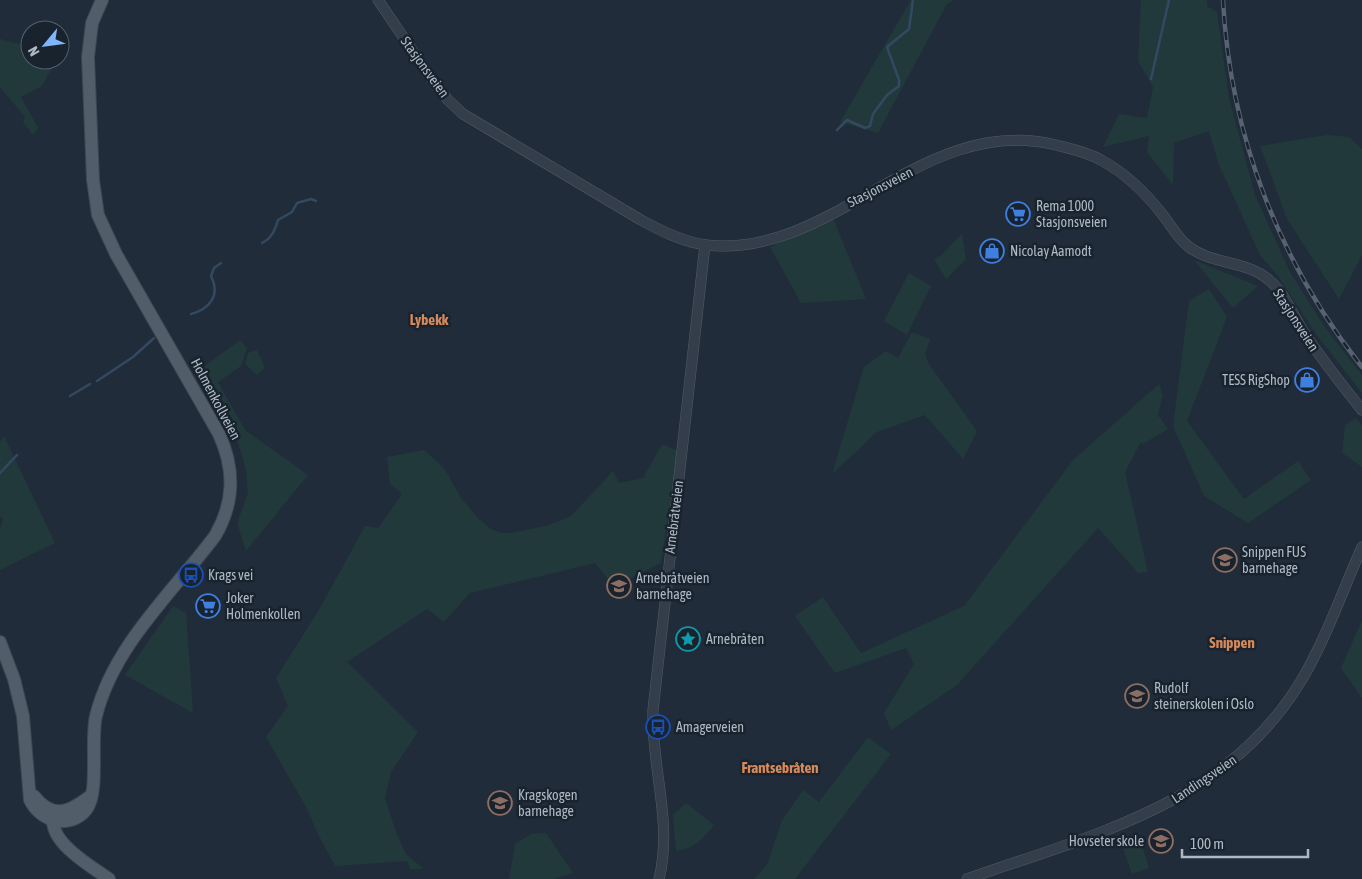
<svg xmlns="http://www.w3.org/2000/svg" width="1362" height="879" font-family="'Asap Condensed',sans-serif">
  <style>
    .green { fill: #22393b }
    .lines { fill: none; stroke-linecap: round; stroke-linejoin: round }
    .stream { stroke: #334962; stroke-width: 2.5 }
    .minor-casing { stroke: #515c67; stroke-width: 11 }
    .major-casing { stroke: #3d4753; stroke-width: 14 }
    .minor { stroke: #343e4a; stroke-width: 10 }
    .major { stroke: #525d6a; stroke-width: 12 }
    .rail-casing { stroke: #566271; stroke-width: 4.5 }
    .rail { stroke: #19232e; stroke-width: 2.5; stroke-dasharray: 8; stroke-linecap: butt }
    .labels { text-anchor: middle; stroke-width: 5; stroke-linejoin: round; paint-order: stroke }
    .street-label { font-size: 14px; fill: #aeb9c6; stroke: #19232e }
    .poi-label { font-size: 14px; fill: #aeb9c6; stroke: #19232e; text-anchor: start }
    .neighbourhood-label { font-size: 15px; font-weight: bold; fill: #d78959; stroke: #19232e }
  </style>
  <rect width="100%" height="100%" fill="#202c39"/>
  <g class="green">
    <path d="M911 0H954L947 4 878 133 840 122Z"/>
    <path d="M1141 0H1207V6L1217 12 1229 98 1255 195 1290 272 1324 326 1362 375V393L1316 334 1278 276 1260 255 1219 165 1209 131 1174 143 1173 185 1147 152 1149 136 1103 147 1119 114 1147 118 1153 87 1138 61Z"/>
    <path d="M0 39 30 47V60H56L42 86 21 97 38 128 33 135 23 122 25 117 0 87Z"/>
    <path d="M1327 135 1349 137 1362 149V255L1339 299 1287 219 1260 146Z"/>
    <path d="M833 218 866 299 801 303 770 247Z"/>
    <path d="M962 233 966 259 946 279 934 259 942 255Z"/>
    <path d="M1194 260 1258 286 1233 308Z"/>
    <path d="M909 273 931 286 907 335 884 321Z"/>
    <path d="M1209 289 1227 317 1187 421 1244 499 1298 461 1311 480 1248 523 1204 496 1173 426 1189 301Z"/>
    <path d="M912 332 930 339 925 354 929 364 977 431 963 459 925 415 877 432 832 474 864 367 886 351 898 358Z"/>
    <path d="M240 340 247 348 241 366 218 382 245 430 308 475 246 551 237 523 248 493 246 470 238 443 198 371Z"/>
    <path d="M257 350 265 367 257 375 245 364 248 353Z"/>
    <path d="M1159 384 1163 396 1157 417 1159 416 1168 429 1143 444 1141 442 1125 472 1148 572 1138 573 1098 528 957 685 891 730 884 713 914 664 906 648 835 673 795 616 823 597 861 653 964 606 1073 460Z"/>
    <path d="M1356 418 1362 425V467L1342 453 1345 425Z"/>
    <path d="M4 436 55 543 0 570V528L3 520 0 516V442Z"/>
    <path d="M662 444 678 451 661 563 629 579 612 584 595 563 470 593 444 622 427 609 347 662 418 732 391 772 385 798 396 832 406 854 424 869H410L407 861 335 866 318 834 307 809 266 737 288 706 276 678 320 608 365 526 378 528 402 494 390 484 387 457 424 450 444 468 461 498 479 519 491 529 501 533H511L546 526 571 516 613 471 619 483 643 478Z"/>
    <path d="M173 606 186 613 193 713 125 675Z"/>
    <path d="M1362 620V698L1341 668Z"/>
    <path d="M868 737 891 754 795 879H754L767 865 782 820 803 790 819 802Z"/>
    <path d="M686 803 714 825C702 840 695 848 676 851L673 815Z"/>
    <path d="M546 833 573 873 553 879H509L515 844 531 834Z"/>
    <path d="M1141 842 1149 868 1132 874 1123 848Z"/>
  </g>
  <g class="lines">
    <g class="stream">
      <path d="M1151 79 1169 0"/>
      <path d="M837 130 847 120 865 128 870 126 873 114 887 95 899 86V80L887 47 909 29 913 0"/>
      <path d="M262 243C272 238 275 230 278 220L292 212 297 203 311 199 316 201"/>
      <path d="M191 314C209 309 221 296 211 276L214 268 221 263"/>
      <path d="M97 381 133 357 154 338"/>
      <path d="M70 396 90 384"/>
      <path d="M0 473 17 455"/>
    </g>
    <g class="minor-casing">
      <g id="minor">
        <path d="M378 0 433 81 448 100 463 114 641 220C661 231 683 242 706 245 833 260 922 112 1056 145 1071 149 1087 152 1101 160 1125 173 1145 192 1162 214 1171 225 1177 238 1189 247 1213 265 1246 260 1269 280 1285 293 1293 316 1305 334 1322 360 1342 385 1362 410"/>
        <path d="M659 879C673 822 651 767 653 710L705 245"/>
        <path d="M967 879C1094 834 1226 805 1301 681 1326 639 1342 592 1362 547"/>
      </g>
    </g>
    <g class="major-casing">
      <g id="major">
        <path d="M0 642 14 679 23 716 30 800C40 821 69 830 86 810 100 793 90 740 96 716 113 646 173 592 215 536 235 502 235 469 219 434L116 254 98 215 93 180 88 57 92 23 102 0"/>
        <path d="M34 796C53 820 69 812 89 797"/>
        <path d="M58 811 53 820C52 844 92 867 109 879"/>
      </g>
    </g>
    <use href="#minor" class="minor"/>
    <use href="#major" class="major"/>
    <g class="rail-casing">
      <path id="rail" d="M1223 0C1230 135 1279 262 1362 367"/>
    </g>
    <use href="#rail" class="rail"/>
  </g>
  <defs>
    <g id="supermarket-ring" transform="scale(1.25)"><circle r="9.5" fill="#19232e" stroke="#3f7fe0" stroke-width="1.5"/><path d="M-6-5.5h2.5l.6 2H6L4.5 2H-2.5L-4.4-4H-6ZM-1.5 3.2a1.3 1.3 0 1 0 .1 0ZM3 3.2a1.3 1.3 0 1 0 .1 0Z" fill="#3f7fe0"/></g>
    <g id="shop-ring" transform="scale(1.25)"><circle r="9.5" fill="#19232e" stroke="#3f7fe0" stroke-width="1.5"/><path d="M-5-2.5h2.3a2.7 3.5 0 0 1 5.4 0H5L5.5 6h-11ZM-1.5-2.5h3a1.5 2.3 0 0 0-3 0Z" fill="#3f7fe0"/></g>
    <g id="school-ring" transform="scale(1.25)"><circle r="9.5" fill="#19232e" stroke="#8d6e63" stroke-width="1.5"/><path d="M0-5L7-2L0 1L-7-2ZM-4 1L0 2.5L4 1V4Q0 6-4 4Z" fill="#8d6e63"/></g>
    <g id="bus-ring" transform="scale(1.25)"><circle r="9.5" fill="#19232e" stroke="#1a4fb4" stroke-width="1.5"/><path d="M-5-6H5V4H4V6H2V4H-2V6H-4V4H-5ZM-3.5-4V0h7V-4ZM-3.5 1.2v1.5H-2V1.2ZM2 1.2v1.5H3.5V1.2Z" fill="#1a4fb4"/></g>
    <g id="sight-ring" transform="scale(1.25)"><circle r="9.5" fill="#19232e" stroke="#0f9aa8" stroke-width="1.5"/><path d="M0-6L1.8-2.2L6-1.7L2.9 1.2L3.7 5.4L0 3.3L-3.7 5.4L-2.9 1.2L-6-1.7L-1.8-2.2Z" fill="#0f9aa8"/></g>
  </defs>
  <g fill-rule="evenodd">
    <use href="#supermarket-ring" x="1018" y="214"/>
    <use href="#shop-ring" x="992" y="251"/>
    <use href="#shop-ring" x="1307" y="380"/>
    <use href="#school-ring" x="1225" y="560"/>
    <use href="#bus-ring" x="191" y="575"/>
    <use href="#school-ring" x="619" y="586"/>
    <use href="#supermarket-ring" x="208" y="606"/>
    <use href="#sight-ring" x="688" y="639"/>
    <use href="#school-ring" x="1137" y="696"/>
    <use href="#bus-ring" x="658" y="727"/>
    <use href="#school-ring" x="500" y="803"/>
    <use href="#school-ring" x="1161" y="841"/>
  </g>
  <g class="labels">
    <g class="street-label">
      <text transform="translate(425 67) rotate(54)" y="5">Stasjonsveien</text>
      <text transform="translate(880 187) rotate(-27)" y="5">Stasjonsveien</text>
      <text transform="translate(1296 320) rotate(57)" y="5">Stasjonsveien</text>
      <text transform="translate(216 399) rotate(62)" y="5">Holmenkollveien</text>
      <text transform="translate(674 517) rotate(-83)" y="5">Arnebråtveien</text>
      <text transform="translate(1204 779) rotate(-34)" y="5">Landingsveien</text>
    </g>
    <g class="poi-label">
      <text x="1036" y="211">Rema 1000<tspan x="1036" dy="16">Stasjonsveien</tspan></text>
      <text x="1010" y="256">Nicolay Aamodt</text>
      <text x="1290" y="385" text-anchor="end">TESS RigShop</text>
      <text x="1242" y="557">Snippen FUS<tspan x="1242" dy="16">barnehage</tspan></text>
      <text x="208" y="580">Krags vei</text>
      <text x="636" y="583">Arnebråtveien<tspan x="636" dy="16">barnehage</tspan></text>
      <text x="226" y="603">Joker<tspan x="226" dy="16">Holmenkollen</tspan></text>
      <text x="706" y="644">Arnebråten</text>
      <text x="1154" y="693">Rudolf<tspan x="1154" dy="16">steinerskolen i Oslo</tspan></text>
      <text x="676" y="732">Amagerveien</text>
      <text x="518" y="800">Kragskogen<tspan x="518" dy="16">barnehage</tspan></text>
      <text x="1144" y="846" text-anchor="end">Hovseter skole</text>
    </g>
    <g class="neighbourhood-label">
      <text x="429" y="325">Lybekk</text>
      <text x="1232" y="648">Snippen</text>
      <text x="780" y="773">Frantsebråten</text>
    </g>
  </g>
  <g transform="translate(45 45) rotate(241)"><circle r="24" fill="#19232e" stroke="#555f6b"/>
  <path d="M0-4L9 19L0 12L-9 19Z" fill="#7eb5fb"/>
  <text y="-8" font-size="14" font-weight="bold" text-anchor="middle" fill="#aeb9c6">N</text>
  </g>
  <path d="M1182 849v8h126v-8" fill="none" stroke="#aeb9c6" stroke-width="2.5"/>
  <text x="1190" y="849" font-size="15" fill="#aeb9c6" stroke="#19232e" stroke-width="4" paint-order="stroke">100 m</text>
</svg>
